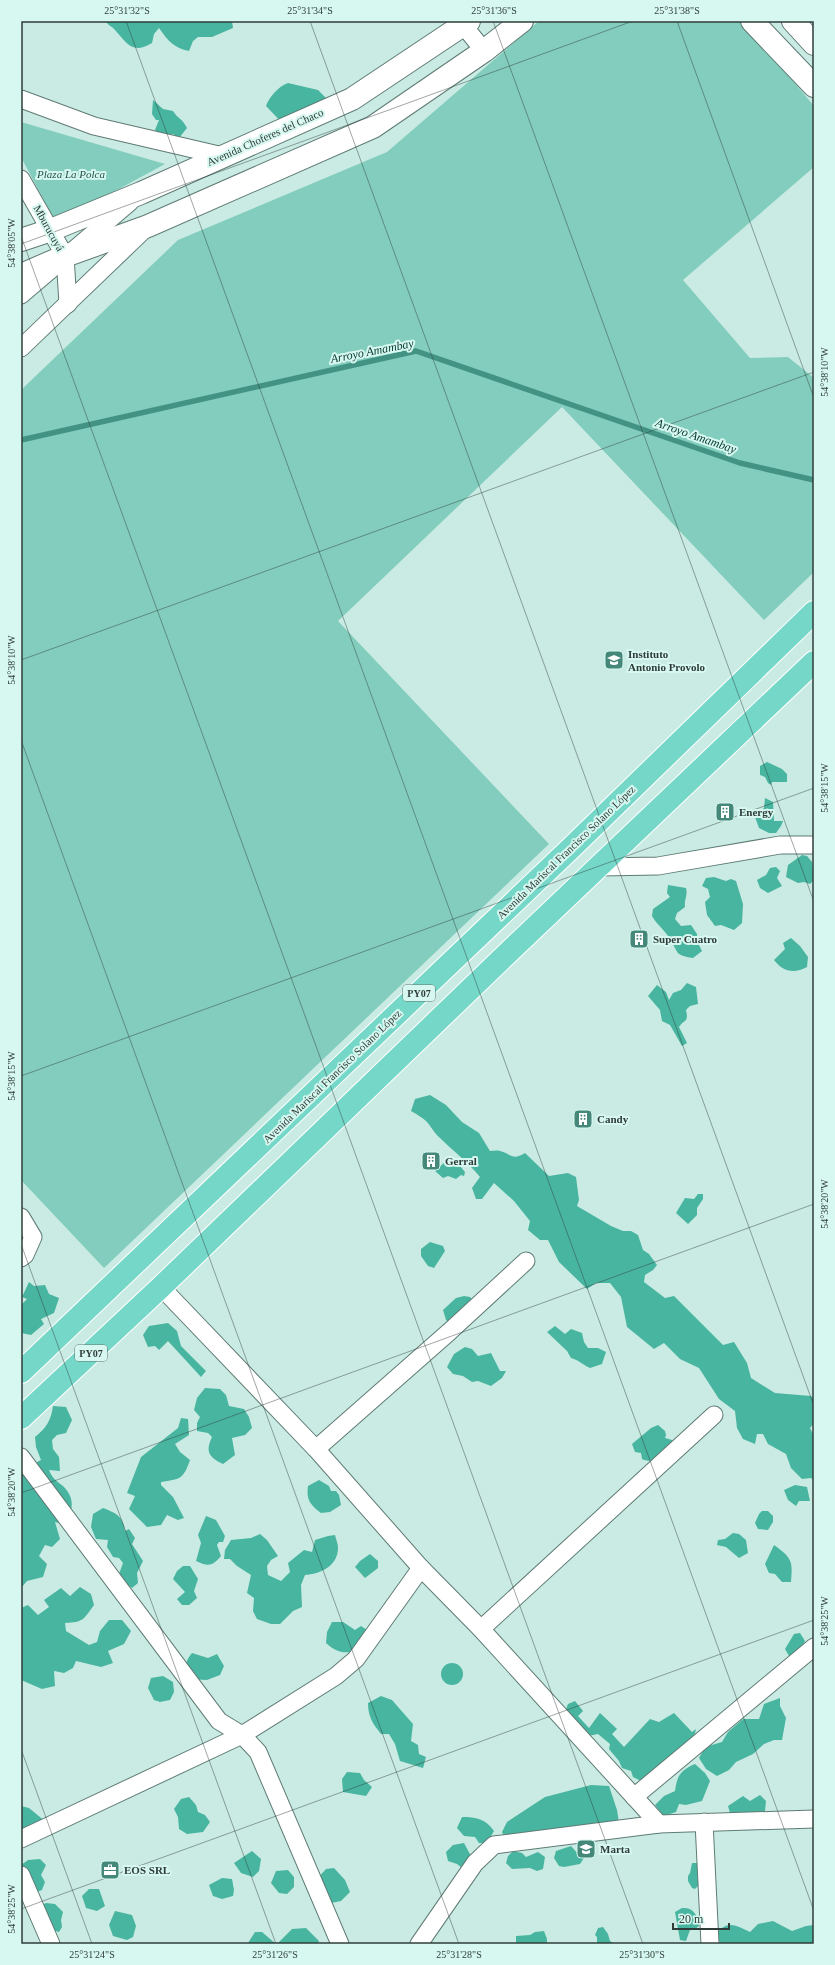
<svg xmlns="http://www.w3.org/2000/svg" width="835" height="1965" font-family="Georgia,serif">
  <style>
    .green { fill: #82cdbd }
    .forest { fill: #48b5a0 }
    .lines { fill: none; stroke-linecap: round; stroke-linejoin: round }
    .stream { stroke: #439384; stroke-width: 5.5 }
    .street-casing { stroke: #5e7b74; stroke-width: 19 }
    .secondary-casing { stroke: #5e7b74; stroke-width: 24 }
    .primary-casing { stroke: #fff; stroke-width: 24 }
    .street { stroke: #fff; stroke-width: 17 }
    .secondary { stroke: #fff; stroke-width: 22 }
    .primary { stroke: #75d7c8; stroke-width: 22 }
    .ticks { fill: none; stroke: #2f3c39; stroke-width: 1; stroke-opacity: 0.45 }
    .labels { text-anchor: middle; stroke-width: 4; stroke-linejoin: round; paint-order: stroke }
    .shield { fill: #d7f8f0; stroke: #617470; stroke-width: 1 }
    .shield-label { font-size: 10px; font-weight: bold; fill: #2f3c39 }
    .street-label { font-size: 11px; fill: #2f3c39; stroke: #d7f8f0 }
    .park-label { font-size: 11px; font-style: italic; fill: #25534a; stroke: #d7f8f0 }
    .poi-label { font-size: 11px; font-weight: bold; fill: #2f3c39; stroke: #d7f8f0; text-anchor: start }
    .water-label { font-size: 12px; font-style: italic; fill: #063931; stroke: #d7f8f0 }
    .neatline { fill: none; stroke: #2f3c39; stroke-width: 1.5 }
    .ticks-label { font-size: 10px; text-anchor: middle; fill: #2f3c39 }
  </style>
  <rect width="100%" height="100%" fill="#caebe3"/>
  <g class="green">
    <path d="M539 21H742L814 106V167L683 280 750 358 788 357 814 378V572L764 620 562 407 338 621 549 844 104 1268 21 1180V390L178 240 387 152Z"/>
    <path d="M21 122 165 164 56 223 21 157Z"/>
  </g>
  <g class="forest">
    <path d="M106 21H232L233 28 212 37H198L193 41 189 51C174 48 168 41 159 28L154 34 152 43C132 55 127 43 115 30 112 26 108 26 106 21Z"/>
    <path d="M288 83 318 90 327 99 287 128 266 106C269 97 279 86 288 83Z"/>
    <path d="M153 100 163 109 173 111C178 119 182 118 187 128L179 138 173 134C166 136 160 137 155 130L159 120H156L152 114Z"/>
    <path d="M767 762 782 769 787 774V782H772L771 785 768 783 765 777 760 775V766Z"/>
    <path d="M765 798 773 802 774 821H783L781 826 776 833H769L759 828 755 817 764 808Z"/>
    <path d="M802 855 807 856 812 862 814 880 810 884 804 882 798 883 786 877 788 865Z"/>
    <path d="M776 867 780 871 777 878 782 886 768 893 760 888 757 880 766 875 770 868Z"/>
    <path d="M714 877 726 881 731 879 736 881 743 904 742 923 734 930 721 925 715 926 707 915 705 902 710 897 708 889 702 886 706 878Z"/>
    <path d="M668 885 686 888C688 895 684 900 685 907L677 913 675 919 681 926 691 925 697 934V941L702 951 693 958C674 955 679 953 670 939 665 930 657 925 652 916L653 909 670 897 667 893Z"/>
    <path d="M791 938 800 946 808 957 807 967C794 974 783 972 774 960L785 949 783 943Z"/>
    <path d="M687 983 696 987 698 1004 690 1006 686 1010C689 1023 684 1019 679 1027L687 1043 682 1046 670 1025 662 1021 660 1010 648 996 657 985 666 992 669 1000 673 993 681 990Z"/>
    <path d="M430 1095 446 1105 462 1122 479 1133 490 1151C493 1151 497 1150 500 1151 512 1154 512 1161 525 1153L549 1176 568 1173 576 1177 579 1200 577 1206 611 1226 623 1231H631L638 1235 643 1250 649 1254 657 1265 653 1270 645 1275 644 1282 665 1298 674 1296 723 1345 734 1342 747 1363 751 1378 775 1393 811 1396 814 1399V1423L810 1428 814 1436V1481L811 1478 802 1479 791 1468 786 1454 768 1444 763 1434H757L755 1444 743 1439 737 1428 735 1411 719 1399 699 1368 680 1359 664 1343 654 1349 627 1327 621 1297 610 1283H596L587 1289 559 1262 548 1240H540L528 1230 530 1221 514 1201 494 1183 482 1199H476L472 1188 480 1177C468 1162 453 1151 440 1138 434 1133 431 1126 426 1121 422 1117 416 1114 411 1111L415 1099Z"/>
    <path d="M447 1160 460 1166 465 1172 464 1176 461 1175 456 1179 448 1176 443 1178 435 1171Z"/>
    <path d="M698 1194H703V1199L697 1208V1215L688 1224 676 1213 685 1198 694 1199Z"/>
    <path d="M430 1242 443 1246 445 1251 434 1268 428 1266 421 1256V1249Z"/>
    <path d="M29 1282 34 1286 45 1285 49 1294 59 1298 54 1313 41 1319 44 1324 31 1335 21 1333V1305L27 1299 22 1297Z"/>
    <path d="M464 1296 470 1297 474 1302 451 1325 446 1320 443 1310 456 1298Z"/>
    <path d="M168 1323 177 1331 181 1346 206 1371 201 1377 168 1341 159 1350 155 1346 148 1347 143 1335 149 1326Z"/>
    <path d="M555 1326 565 1334 571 1329 582 1333 584 1342 588 1348H598L606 1352 602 1364 590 1368C583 1365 579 1360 571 1358L567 1351 547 1332Z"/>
    <path d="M465 1347 472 1349 478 1356 491 1353 500 1371H506L502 1378 491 1386 478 1381 472 1382 463 1376 453 1374 447 1367 454 1354Z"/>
    <path d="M205 1388 220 1389 226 1395 229 1406 244 1409 249 1417 252 1428 245 1435 232 1438 235 1455 223 1464C209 1457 205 1452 212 1437L208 1433 197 1431V1423L200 1417 194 1410 197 1398Z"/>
    <path d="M53 1406 66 1407 72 1420 66 1433 57 1435 52 1440 53 1449 59 1457 60 1471 49 1470C54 1483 63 1483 68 1492 75 1503 71 1514 66 1525L55 1522 60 1539 52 1547 45 1545 39 1556 47 1564 43 1577 27 1581 21 1588V1452L35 1463 41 1460 36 1447 35 1437C46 1428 51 1421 53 1406Z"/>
    <path d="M181 1418 188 1419 189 1435 175 1444 180 1452 190 1460C183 1480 180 1479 161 1482V1485L173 1497 184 1518 178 1520 167 1515 161 1525 147 1527 129 1509 135 1496 127 1493 141 1457 178 1428Z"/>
    <path d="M658 1425 665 1431 666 1435 665 1438 672 1440V1446C663 1453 654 1465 642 1459L641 1453 635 1452 632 1444 651 1428Z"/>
    <path d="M319 1480 329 1486 331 1491H336L339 1495 341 1505 330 1512 321 1513C310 1505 306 1499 308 1486Z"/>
    <path d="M795 1485 807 1487 810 1501H799L796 1506 788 1500 784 1490Z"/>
    <path d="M103 1508C116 1513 123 1516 125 1531L129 1529 135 1538 132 1544 143 1561 137 1573 138 1583 132 1588 122 1580 119 1574 123 1563 119 1558 113 1557 107 1547 108 1540 96 1539 91 1527 93 1514Z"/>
    <path d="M762 1511H768L773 1516V1522L768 1530 758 1529 755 1523 759 1514Z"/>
    <path d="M206 1516 216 1520 225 1536 223 1542H219L217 1545 221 1556C213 1566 208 1567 196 1561L201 1543 198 1535Z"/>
    <path d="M733 1533 739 1534 746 1540 748 1553 739 1558 726 1547 717 1545 718 1540 725 1539Z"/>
    <path d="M260 1534 267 1540 278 1556 271 1560 267 1566 268 1575 281 1581 290 1572 288 1563 304 1550 312 1552 315 1540 328 1536 335 1535C336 1539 338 1544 338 1548 338 1566 320 1574 305 1575L301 1585 302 1607 293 1611 280 1624H271L257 1619 253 1611 254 1598 247 1593 251 1575 237 1566 230 1559H224L225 1550 231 1540 251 1538Z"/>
    <path d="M774 1545C792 1558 793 1561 791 1582H782L775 1574 769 1573 765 1564Z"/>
    <path d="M370 1554 378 1561V1568L365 1578 355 1567 360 1561Z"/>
    <path d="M183 1566H190L198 1579 194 1591 197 1598 189 1605H182L177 1599 185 1592 173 1579 177 1571Z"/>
    <path d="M80 1587 91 1594 94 1605C83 1620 84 1622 65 1623L66 1631 89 1645 97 1642 100 1631 109 1620H122L131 1631 124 1644 108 1651 113 1663 101 1667 76 1661 73 1668 64 1673 54 1671 55 1686 42 1689 21 1680V1608L28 1605 38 1615 49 1607 44 1600 61 1588 70 1596Z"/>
    <path d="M332 1622H343L355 1630 361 1626 367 1630 356 1651C343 1654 336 1652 326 1643L327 1632Z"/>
    <path d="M800 1633 805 1641 797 1657 789 1656 785 1649 794 1634Z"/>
    <path d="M192 1653 208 1658 217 1654 224 1666 220 1675 207 1680 188 1679C184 1669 185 1661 192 1653Z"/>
    <circle cx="452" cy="1674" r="11"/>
    <path d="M163 1676 173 1682 174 1692 170 1700 160 1702 154 1700 148 1688 151 1678Z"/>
    <path d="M381 1696 392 1700 413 1724 411 1741 418 1745 419 1754 426 1757 423 1768 400 1761 395 1744 389 1734H381C373 1724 368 1717 368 1703Z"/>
    <path d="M780 1698V1706L786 1718 782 1740H774L764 1744 753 1754 736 1762 729 1770 717 1776 706 1769 699 1758 705 1747 722 1742 728 1732 743 1719H759L764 1704Z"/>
    <path d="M575 1701 583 1711 578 1716 589 1728 600 1713 617 1729 612 1734 624 1747 650 1719 659 1722 674 1713 692 1732 696 1729 693 1742 641 1781 633 1777 631 1771 622 1768 619 1761 609 1749 610 1744 598 1734 588 1736 564 1714 568 1704Z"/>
    <path d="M695 1764 705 1773 710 1781 702 1801 686 1805 679 1804 676 1812 664 1816 655 1805 664 1796 675 1791C677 1775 681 1770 695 1764Z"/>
    <path d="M347 1772 360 1773 364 1780 372 1787 366 1796 343 1792 342 1779Z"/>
    <path d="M591 1785 609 1786 617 1810 620 1829 506 1840 502 1832 507 1822 545 1797Z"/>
    <path d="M760 1795 766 1801 765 1811 762 1817 730 1813 728 1806 743 1796 750 1801Z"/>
    <path d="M189 1797 196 1805 198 1812 205 1815 210 1822 203 1832 187 1834 179 1829 178 1817 174 1809 181 1799Z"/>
    <path d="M21 1806 29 1808 46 1822 21 1839Z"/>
    <path d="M462 1817C476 1817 486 1819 494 1831L487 1843H479L475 1837 464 1836 457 1828Z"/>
    <path d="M464 1843 471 1856 462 1868 457 1864 448 1861 446 1852 453 1845Z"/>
    <path d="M571 1846 579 1855 583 1853 584 1858 580 1864 564 1867 559 1866 554 1858 556 1851Z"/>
    <path d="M252 1851 261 1859 259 1871 253 1877 241 1873 234 1863Z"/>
    <path d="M513 1851 522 1853 526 1857 538 1852 545 1857 543 1869 537 1871 530 1868 512 1869 506 1863 508 1856Z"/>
    <path d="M40 1859 46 1865 41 1875 45 1882 42 1890 37 1892 21 1874V1865L28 1860Z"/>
    <path d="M692 1863H698L701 1872 697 1876 699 1885 695 1889 692 1888 688 1881V1876L690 1873Z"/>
    <path d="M334 1868 345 1880 350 1892 341 1901 331 1903 315 1881 326 1869Z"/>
    <path d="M288 1870 294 1877V1887L287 1894 279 1893 271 1883 276 1871Z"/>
    <path d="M222 1878 232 1879 234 1890 233 1896 222 1899 213 1896 209 1885Z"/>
    <path d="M89 1889H99L105 1906 97 1911 86 1908 82 1896Z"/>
    <path d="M46 1903 55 1904 63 1912 61 1920 62 1927 59 1932 49 1929 38 1907Z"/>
    <path d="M682 1908C693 1907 698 1915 699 1926L694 1930H690L686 1941 680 1940 675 1912Z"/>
    <path d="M115 1911 132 1915 136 1926 133 1937 127 1940 113 1936 109 1925Z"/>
    <path d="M773 1921 792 1931 806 1926 814 1925V1944H721L715 1934C729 1920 734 1925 750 1932L758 1924Z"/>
    <path d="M603 1927 608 1934 610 1941 615 1944H597V1937L595 1935 598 1928Z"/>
    <path d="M306 1928 319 1941 318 1944H277L292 1929Z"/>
    <path d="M544 1931 547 1939V1944H518L516 1942V1936L530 1935 535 1932Z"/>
    <path d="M255 1932H262L276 1944H250L248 1943Z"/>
  </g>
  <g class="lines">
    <path class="stream" d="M21 440 416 351 740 463 814 480"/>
    <g class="street-casing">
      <g id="street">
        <path d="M460 21 484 51"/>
        <path d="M21 99 94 126 223 156"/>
        <path d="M21 179 65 256 68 304"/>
        <path d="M21 295 130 202"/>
        <path d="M21 348 145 229"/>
        <path d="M600 867 658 866 780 845H814"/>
        <path d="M21 1217 33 1237 25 1255 21 1258"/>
        <path d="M161 1287 316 1449 421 1568 481 1629 659 1824 814 1819"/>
        <path d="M316 1449 449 1332 526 1261"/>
        <path d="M21 1457 219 1721 242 1735 258 1752 340 1944"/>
        <path d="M481 1629 714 1415"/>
        <path d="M634 1797 814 1647"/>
        <path d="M704 1822 710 1944"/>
        <path d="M21 1839 242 1735 336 1676 356 1659 421 1568"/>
        <path d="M21 1875 51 1944"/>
        <path d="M419 1944 475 1863 494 1845 659 1824"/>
      </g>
    </g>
    <g class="secondary-casing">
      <g id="secondary">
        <path d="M752 21 814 86"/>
        <path d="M793 21 814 44"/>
        <path d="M21 240 51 230 141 193 352 99 469 21"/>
        <path d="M21 275 65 256 148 226 373 127 484 51 522 21"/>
      </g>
    </g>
    <g class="primary-casing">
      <g id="primary">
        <path d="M21 1372 571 848 814 612"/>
        <path d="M21 1418 161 1287 513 948 814 662"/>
      </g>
    </g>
    <use href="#street" class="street"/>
    <use href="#secondary" class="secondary"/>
    <use href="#primary" class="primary"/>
  </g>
  <path class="ticks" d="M126 21 814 1911M310 21 814 1406M493 21 814 902M677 21 814 398M21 236 643 1944M21 244 633 21M21 660 814 372M21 740 459 1944M21 1076 814 788M21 1244 276 1944M21 1493 814 1204M21 1749 92 1944M21 1909 814 1620"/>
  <defs>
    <g id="school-square" transform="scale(1)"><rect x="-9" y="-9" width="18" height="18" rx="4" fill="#45887a" stroke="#d7f8f0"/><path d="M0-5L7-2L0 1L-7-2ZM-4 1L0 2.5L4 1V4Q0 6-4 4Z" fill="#fff"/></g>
    <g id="building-square" transform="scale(1)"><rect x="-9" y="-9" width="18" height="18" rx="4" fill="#45887a" stroke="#d7f8f0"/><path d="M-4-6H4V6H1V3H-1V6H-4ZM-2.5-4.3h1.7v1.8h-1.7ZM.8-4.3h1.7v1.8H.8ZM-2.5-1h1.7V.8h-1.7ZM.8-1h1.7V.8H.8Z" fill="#fff"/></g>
    <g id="office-square" transform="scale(1)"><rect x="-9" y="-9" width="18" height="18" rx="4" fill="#45887a" stroke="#d7f8f0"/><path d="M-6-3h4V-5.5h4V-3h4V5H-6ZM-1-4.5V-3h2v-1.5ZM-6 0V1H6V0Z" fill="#fff"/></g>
  </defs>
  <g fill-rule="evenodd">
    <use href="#school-square" x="614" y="660"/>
    <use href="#building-square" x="725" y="812"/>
    <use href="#building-square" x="639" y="939"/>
    <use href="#building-square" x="583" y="1119"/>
    <use href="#building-square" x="431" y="1161"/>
    <use href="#school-square" x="586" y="1849"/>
    <use href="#office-square" x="110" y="1870"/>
  </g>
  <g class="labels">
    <g class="shield">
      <rect x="403" y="985" width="32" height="16" rx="3"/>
      <rect x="75" y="1345" width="32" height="16" rx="3"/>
    </g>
    <g class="shield-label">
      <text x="419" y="997">PY07</text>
      <text x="91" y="1357">PY07</text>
    </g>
    <g class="street-label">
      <text transform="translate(265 137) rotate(-24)" y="4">Avenida Choferes del Chaco</text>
      <text transform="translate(49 228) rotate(61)" y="4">Mburucuyá</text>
      <text transform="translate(566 852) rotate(-44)" y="4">Avenida Mariscal Francisco Solano López</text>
      <text transform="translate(332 1076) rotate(-44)" y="4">Avenida Mariscal Francisco Solano López</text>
    </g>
    <g class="park-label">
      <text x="71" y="178">Plaza La Polca</text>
    </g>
    <g class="poi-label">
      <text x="628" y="658">Instituto<tspan x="628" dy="13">Antonio Provolo</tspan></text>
      <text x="739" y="816">Energy</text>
      <text x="653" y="943">Super Cuatro</text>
      <text x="597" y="1123">Candy</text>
      <text x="445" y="1165">Gerral</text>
      <text x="600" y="1853">Marta</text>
      <text x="124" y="1874">EOS SRL</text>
    </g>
    <g class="water-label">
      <text transform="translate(372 351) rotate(-11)" y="4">Arroyo Amambay</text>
      <text transform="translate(696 436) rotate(19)" y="4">Arroyo Amambay</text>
    </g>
  </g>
  <rect width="835" height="1965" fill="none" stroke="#d7f8f0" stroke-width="44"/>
  <path d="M673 1923v6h56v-6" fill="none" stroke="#2f3c39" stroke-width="2"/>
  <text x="679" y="1923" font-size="12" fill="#2f3c39" stroke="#d7f8f0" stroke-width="3" paint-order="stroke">20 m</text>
  <rect x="22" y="22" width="791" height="1921" class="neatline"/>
  <g class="ticks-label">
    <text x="127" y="14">25°31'32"S</text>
    <text x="310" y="14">25°31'34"S</text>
    <text x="494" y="14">25°31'36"S</text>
    <text x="677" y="14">25°31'38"S</text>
    <text transform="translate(11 243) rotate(-90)" y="4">54°38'05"W</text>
    <text transform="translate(824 372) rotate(-90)" y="4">54°38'10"W</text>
    <text transform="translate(11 660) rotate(-90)" y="4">54°38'10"W</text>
    <text transform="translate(824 788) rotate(-90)" y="4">54°38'15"W</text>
    <text transform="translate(11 1076) rotate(-90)" y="4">54°38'15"W</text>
    <text transform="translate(824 1204) rotate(-90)" y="4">54°38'20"W</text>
    <text transform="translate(11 1492) rotate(-90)" y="4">54°38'20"W</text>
    <text transform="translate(824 1621) rotate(-90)" y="4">54°38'25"W</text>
    <text transform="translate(11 1909) rotate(-90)" y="4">54°38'25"W</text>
    <text x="92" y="1958">25°31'24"S</text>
    <text x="275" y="1958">25°31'26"S</text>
    <text x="459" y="1958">25°31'28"S</text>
    <text x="642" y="1958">25°31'30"S</text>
  </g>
</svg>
